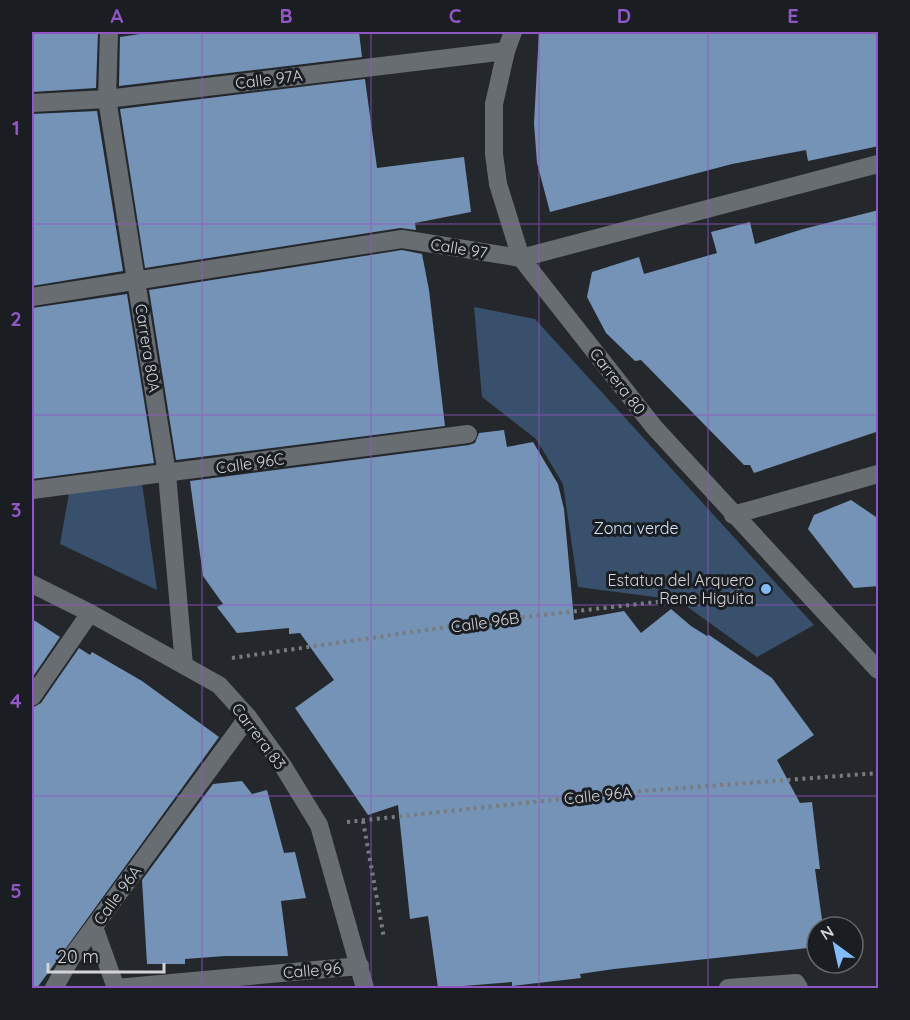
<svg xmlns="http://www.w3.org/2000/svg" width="910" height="1020" font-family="Quicksand,sans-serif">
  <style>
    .green { fill: #38506b }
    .building { fill: #7493b7 }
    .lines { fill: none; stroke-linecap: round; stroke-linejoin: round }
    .path { stroke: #787b7f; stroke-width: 4; stroke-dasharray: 3 4.5; stroke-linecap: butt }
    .minor { stroke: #686d72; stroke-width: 18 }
    .grid { fill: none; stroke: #9156c5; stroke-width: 1.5; stroke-opacity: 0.55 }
    .poi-dot { fill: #83bcfb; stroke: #1a1e23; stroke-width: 2 }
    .labels { text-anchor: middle; stroke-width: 6; stroke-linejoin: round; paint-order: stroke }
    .street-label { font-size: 16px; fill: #d2d4d8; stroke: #1a1e23 }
    .park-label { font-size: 16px; fill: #d1e5fb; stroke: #1a1e23 }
    .poi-label { font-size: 16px; fill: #d2d4d8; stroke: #1a1e23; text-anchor: end }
    .neatline { fill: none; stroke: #9156c5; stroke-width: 2 }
    .grid-label { font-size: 20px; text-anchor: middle; font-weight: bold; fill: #9156c5 }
  </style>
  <rect width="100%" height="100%" fill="#24282c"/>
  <g class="green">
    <path d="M474 307 535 319 814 625 757 657 678 600 578 587 563 484 536 439 482 397Z"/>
    <path d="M142 483 157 590 60 544 69 493Z"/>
  </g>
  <g class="building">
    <path d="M32 32H98L96 88 32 92Z"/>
    <path d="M153 32H359L362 57 119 86 120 37Z"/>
    <path d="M539 32H879V146L808 161 806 150 732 164 550 212 537 163 534 123Z"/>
    <path d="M365 79 377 168 464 157 471 212 415 223 416 230 400 228 145 268 120 109Z"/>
    <path d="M97 111 123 271 32 286V114Z"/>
    <path d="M879 210V431L754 473 750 465H744L641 360 635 361 606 333 587 297 592 272 639 257 644 274 717 253 711 232 750 222 755 244 803 229Z"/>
    <path d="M402 250 422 254 429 290 445 426 176 460 149 290Z"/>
    <path d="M127 294 154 463 32 479V308Z"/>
    <path d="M504 430 507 447 533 442 558 484 564 509 574 620 624 611 641 633 671 609 691 626 707 636 709 635 772 678 814 735 777 760 800 803 812 802 820 869H815L823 927H817V947L614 969 580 974 581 978 512 986V982L438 988 428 916 410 919 398 805 368 815 295 708 334 680 300 633 289 634V628L237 633 217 607 223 604 203 576 190 481 469 445 475 443 479 433Z"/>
    <path d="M851 500 879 519V586L854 588 808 529 814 515Z"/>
    <path d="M32 619 60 637 32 678Z"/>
    <path d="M79 648 90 655 92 652 142 681 219 737 37 988H32V708L41 703Z"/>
    <path d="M242 781 252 794 267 790 284 853 295 852 306 898 281 901 288 956H225L185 959V964H147L142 880 213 784Z"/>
  </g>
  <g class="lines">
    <g class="path">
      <path d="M232 658 489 621 736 593 755 577"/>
      <path d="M363 821 384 938"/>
      <path d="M347 822 617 793 878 773"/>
    </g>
    <g class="minor">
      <path d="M109 32 107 99 167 474 184 665"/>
      <path d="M513 32 506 51 494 104V154L498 184 521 258 654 427 878 670"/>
      <path d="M32 103 107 99 506 51"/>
      <path d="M32 297 402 239 521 258 878 164"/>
      <path d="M32 490 468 434"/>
      <path d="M733 515 878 474"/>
      <path d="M32 584 90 613 219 685 248 717 283 766 319 825 365 988"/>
      <path d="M32 697 90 613"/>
      <path d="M71 958 94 927 116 988 360 966"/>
      <path d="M54 988 71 958 248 717"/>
      <path d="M728 988 796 983 799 988"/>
    </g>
  </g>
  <path class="grid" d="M202 32V988M371 32V988M539 32V988M708 32V988M32 224H878M32 415H878M32 605H878M32 796H878"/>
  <circle class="poi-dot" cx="766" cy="589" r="6"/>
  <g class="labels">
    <g class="street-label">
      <text transform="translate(269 79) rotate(-7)" y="6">Calle 97A</text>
      <text transform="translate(459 248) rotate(9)" y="6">Calle 97</text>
      <text transform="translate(148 348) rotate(81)" y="6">Carrera 80A</text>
      <text transform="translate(618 381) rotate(52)" y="6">Carrera 80</text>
      <text transform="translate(250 463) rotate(-8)" y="6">Calle 96C</text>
      <text transform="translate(485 622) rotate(-8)" y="6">Calle 96B</text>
      <text transform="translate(259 736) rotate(53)" y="6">Carrera 83</text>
      <text transform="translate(598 795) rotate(-6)" y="6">Calle 96A</text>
      <text transform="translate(117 895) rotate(-54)" y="6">Calle 96A</text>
      <text transform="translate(312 970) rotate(-5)" y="6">Calle 96</text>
    </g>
    <g class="park-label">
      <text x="636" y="534">Zona verde</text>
    </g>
    <g class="poi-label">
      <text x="754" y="586">Estatua del Arquero<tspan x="754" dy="18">Rene Higuita</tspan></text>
    </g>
  </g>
  <rect width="910" height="1020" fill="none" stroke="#1a1e23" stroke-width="66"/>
  <g transform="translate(835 945) rotate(327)"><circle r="28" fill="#1a1e23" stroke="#64676b" stroke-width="1.5"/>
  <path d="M0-4.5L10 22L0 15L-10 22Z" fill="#83bcfb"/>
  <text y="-9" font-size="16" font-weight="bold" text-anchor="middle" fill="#d2d4d8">N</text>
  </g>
  <path d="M48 963v9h116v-9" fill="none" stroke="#d2d4d8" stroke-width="3"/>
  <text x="57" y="963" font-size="18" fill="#d2d4d8" stroke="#1a1e23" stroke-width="4.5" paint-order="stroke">20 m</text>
  <rect x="33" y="33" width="844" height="954" class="neatline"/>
  <g class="grid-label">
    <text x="117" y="23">A</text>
    <text x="286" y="23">B</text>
    <text x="455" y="23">C</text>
    <text x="624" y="23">D</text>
    <text x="793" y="23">E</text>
    <text x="16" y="135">1</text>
    <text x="16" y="326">2</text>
    <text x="16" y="517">3</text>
    <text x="16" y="708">4</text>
    <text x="16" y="898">5</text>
  </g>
</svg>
